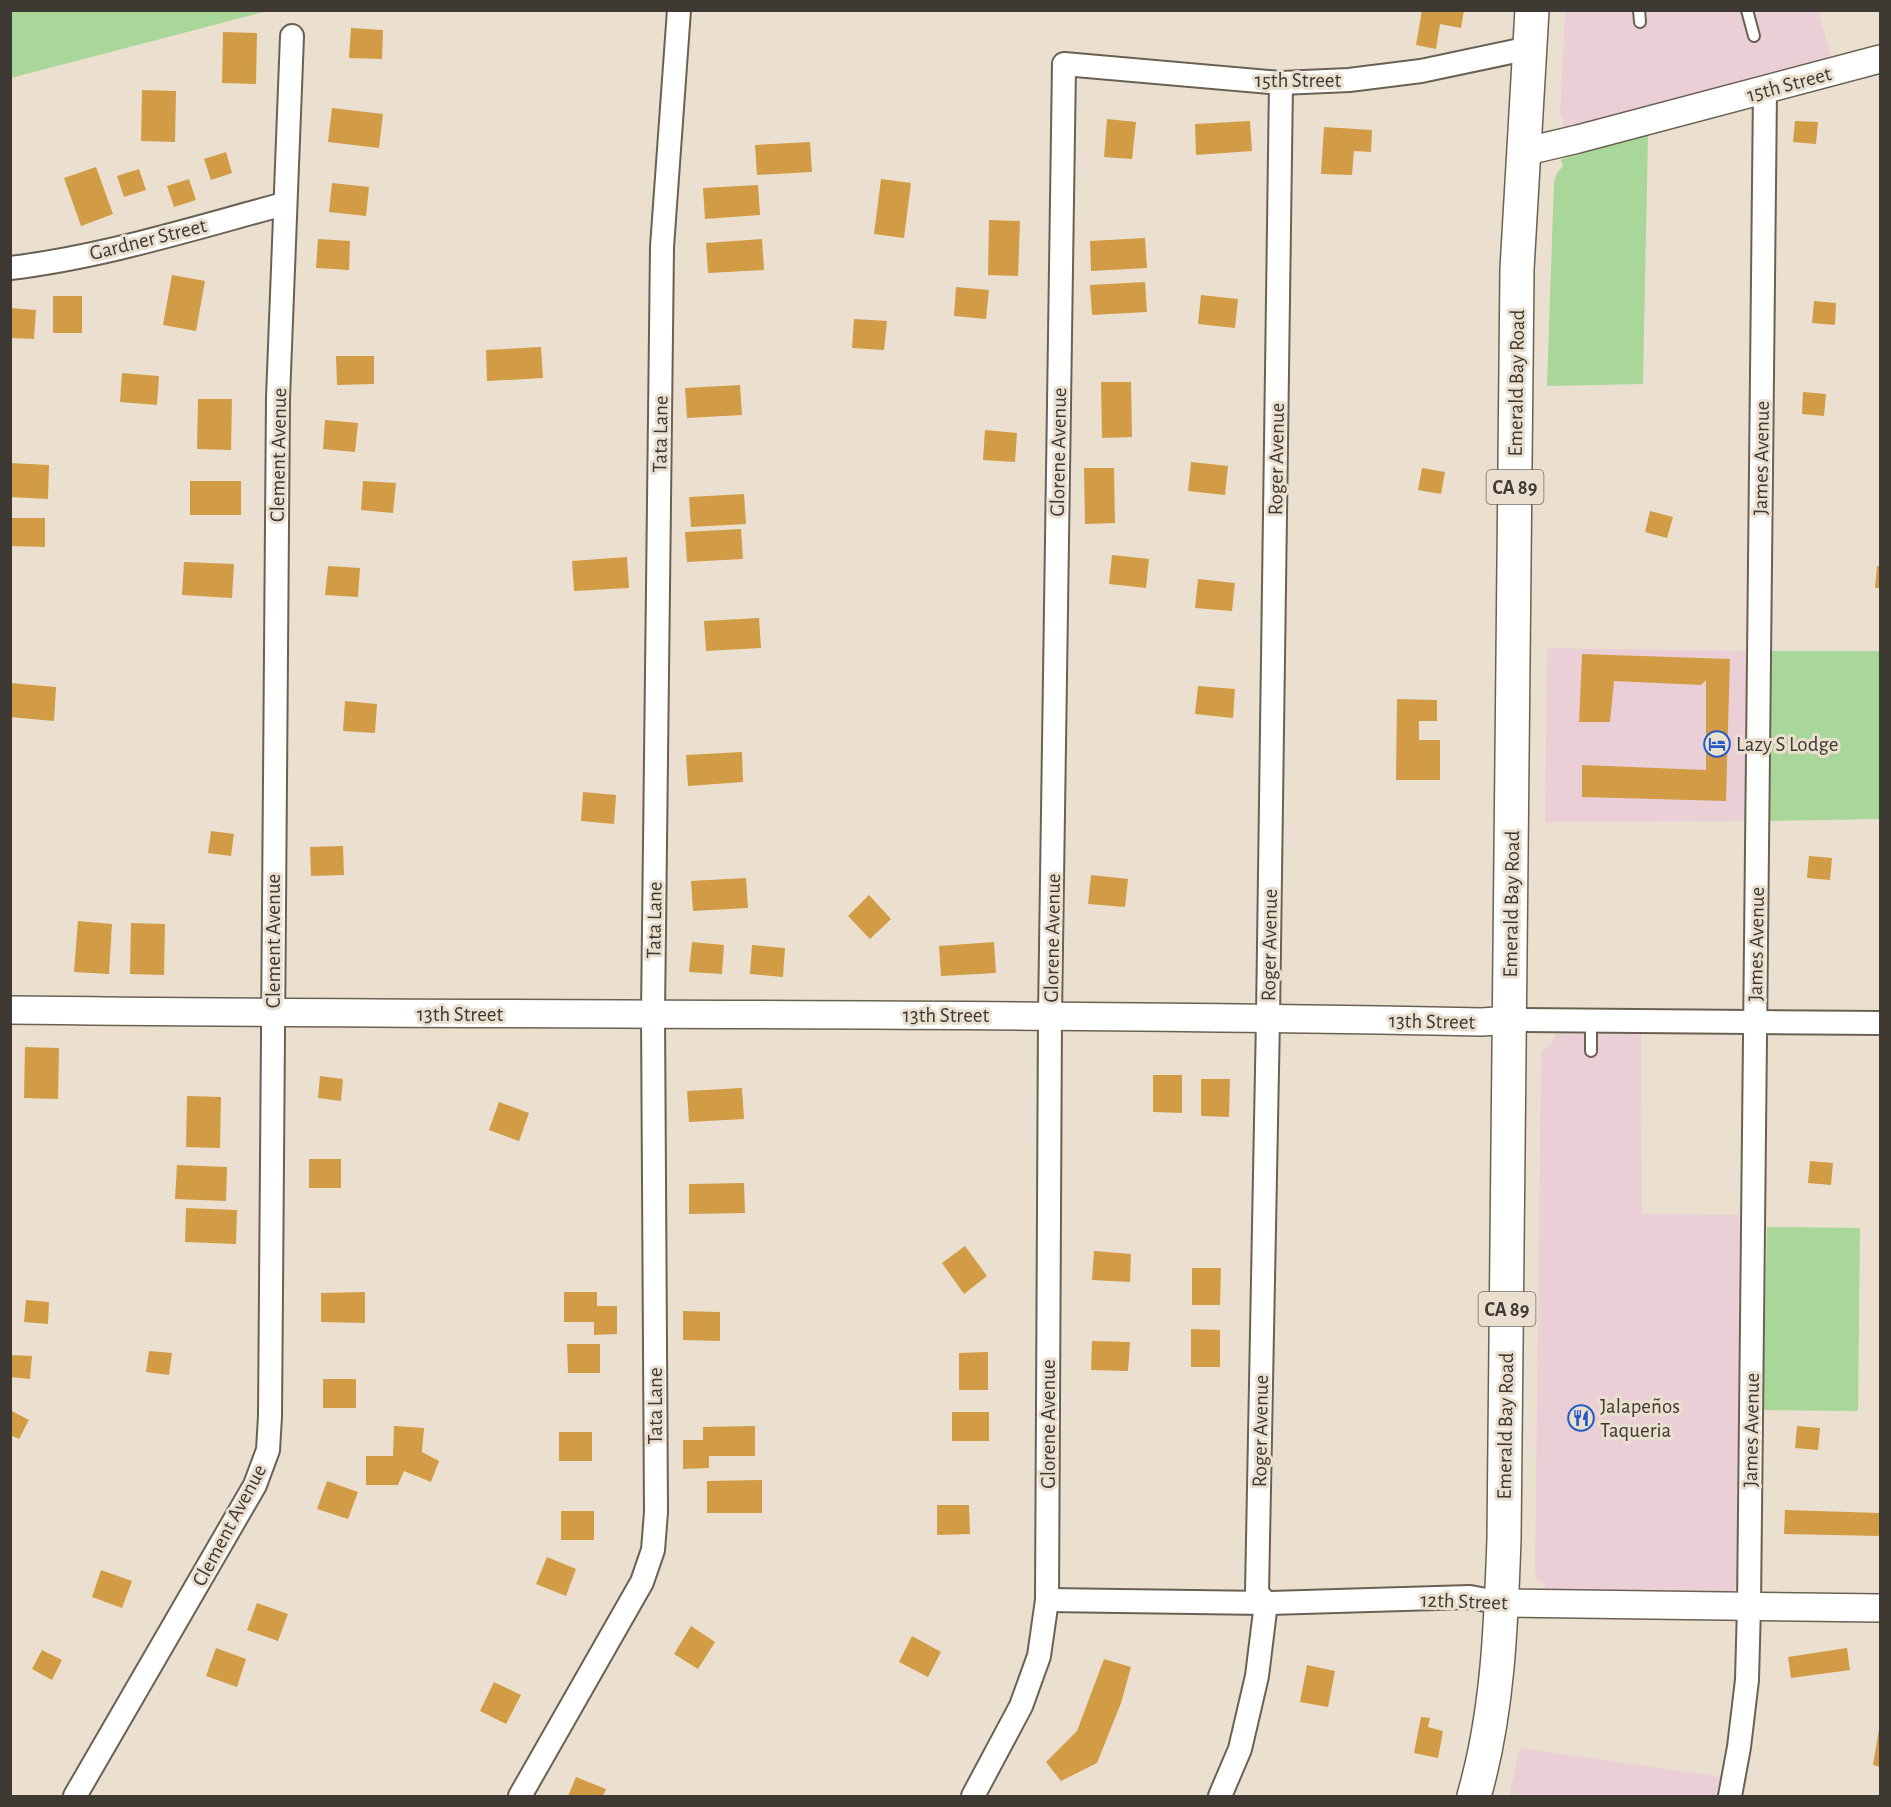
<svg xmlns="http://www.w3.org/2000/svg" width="1891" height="1807" font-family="'Alegreya Sans',sans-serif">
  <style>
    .commercial { fill: #ead0d6 }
    .green { fill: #a9d799 }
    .building { fill: #d19c45 }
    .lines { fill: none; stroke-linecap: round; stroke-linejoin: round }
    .service-casing { stroke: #6b6152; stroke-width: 14 }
    .minor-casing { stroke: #6b6152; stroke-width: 26 }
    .tertiary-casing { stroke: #6b6152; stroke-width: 30 }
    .primary-casing { stroke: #6b6152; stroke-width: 36 }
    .service { stroke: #fff; stroke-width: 10 }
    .minor { stroke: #fff; stroke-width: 22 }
    .tertiary { stroke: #fff; stroke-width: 27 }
    .primary { stroke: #fff; stroke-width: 33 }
    .labels { text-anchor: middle; stroke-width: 6; stroke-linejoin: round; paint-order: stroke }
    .shield { fill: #ebe0cf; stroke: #726b61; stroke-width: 1.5 }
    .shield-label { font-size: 20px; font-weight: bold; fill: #3e3932 }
    .street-label { font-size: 21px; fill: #3e3932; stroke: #ebe0cf }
    .poi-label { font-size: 21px; fill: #3e3932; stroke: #ebe0cf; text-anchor: start }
  </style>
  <rect width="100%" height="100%" fill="#ebe0cf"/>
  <g class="commercial">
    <path d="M1565 11H1818L1832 59 1580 126 1567 127 1562 126 1564 120 1560 114Z"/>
    <path d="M1547 648 1748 651 1746 821 1545 822Z"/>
    <path d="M1555 1034H1641L1642 1214 1739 1215 1737 1584 1732 1593 1544 1591 1545 1584 1537 1580 1535 1572 1541 1052 1553 1042Z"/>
    <path d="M1520 1748 1723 1777 1718 1796H1509Z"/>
  </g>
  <g class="green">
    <path d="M11 10H267V11L11 78Z"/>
    <path d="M1648 133 1643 384 1547 386 1554 182 1557 173 1563 166 1561 160 1572 154Z"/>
    <path d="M1768 651H1880V819L1766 821Z"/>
    <path d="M1767 1227 1860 1228 1858 1411 1763 1410Z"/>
  </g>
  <g class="building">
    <path d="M1422 10H1464L1461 28 1440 24 1436 49 1416 45Z"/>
    <path d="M351 28 383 30 382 59 349 58Z"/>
    <path d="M223 32 257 33 256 84 222 83Z"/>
    <path d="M142 90 176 91 175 142 141 141Z"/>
    <path d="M332 108 383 114 379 148 328 142Z"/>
    <path d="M1107 119 1136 122 1132 159 1104 157Z"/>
    <path d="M1250 121 1252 151 1196 155 1195 124Z"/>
    <path d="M1795 121 1818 122 1816 144 1793 142Z"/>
    <path d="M1324 127 1372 130 1371 152 1354 151 1352 175 1321 174Z"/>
    <path d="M810 142 812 172 757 175 755 145Z"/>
    <path d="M226 152 232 173 211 180 204 159Z"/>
    <path d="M96 167 113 214 81 226 64 178Z"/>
    <path d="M139 169 146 190 124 197 117 176Z"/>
    <path d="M189 179 196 200 174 207 167 186Z"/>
    <path d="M881 179 911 183 904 238 874 234Z"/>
    <path d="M332 183 369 187 366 216 329 212Z"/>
    <path d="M758 185 760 215 705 219 703 188Z"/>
    <path d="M989 220 1020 221 1018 276 988 275Z"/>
    <path d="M1145 238 1147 268 1091 271 1090 241Z"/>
    <path d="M318 239 350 241 349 270 316 268Z"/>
    <path d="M762 239 764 270 708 273 706 243Z"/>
    <path d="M172 275 205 281 196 331 163 325Z"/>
    <path d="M1145 282 1147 312 1092 315 1090 285Z"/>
    <path d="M956 287 989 290 986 319 954 316Z"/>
    <path d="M1201 295 1238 299 1235 328 1198 324Z"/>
    <rect x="53" y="296" width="29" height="37"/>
    <path d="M1814 301 1836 303 1835 325 1812 323Z"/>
    <path d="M10 308 36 310 34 339 10 338Z"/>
    <path d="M854 319 887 321 884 350 852 348Z"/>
    <path d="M541 347 543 378 487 381 486 350Z"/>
    <path d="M336 356H374V384L337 385Z"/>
    <path d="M122 373 159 376 157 405 120 402Z"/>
    <path d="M1101 382H1131L1132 437 1102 438Z"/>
    <path d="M740 385 742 415 687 418 685 388Z"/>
    <path d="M1803 392 1826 394 1824 416 1802 414Z"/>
    <path d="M198 399H232L231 450 197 449Z"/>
    <path d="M325 420 358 423 355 452 323 449Z"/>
    <path d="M985 430 1017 433 1015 462 983 460Z"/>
    <path d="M1191 462 1228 466 1225 495 1188 491Z"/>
    <path d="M10 463 49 465 48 499 10 497Z"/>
    <path d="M1084 468H1114L1115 523 1085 524Z"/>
    <path d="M1422 468 1445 472 1441 494 1418 490Z"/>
    <rect x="190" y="481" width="51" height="34"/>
    <path d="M363 481 396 483 393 513 361 510Z"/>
    <path d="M744 494 746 524 691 527 689 497Z"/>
    <path d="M1650 511 1673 517 1667 538 1645 532Z"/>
    <path d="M10 518H45V547L10 546Z"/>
    <path d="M741 529 743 559 687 562 685 532Z"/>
    <path d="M1112 555 1149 559 1146 588 1109 584Z"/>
    <path d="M627 557 629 588 574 591 572 561Z"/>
    <path d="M184 562 234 564 232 598 182 595Z"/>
    <path d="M328 566 360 568 358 597 325 595Z"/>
    <path d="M1877 566H1880V588H1875Z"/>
    <path d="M1198 579 1235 583 1232 611 1195 608Z"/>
    <path d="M759 618 761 648 706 651 704 621Z"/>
    <path d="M1582 654 1730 659 1726 801 1582 797V765L1706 770V680L1701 685 1614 681 1610 722H1579Z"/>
    <path d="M10 683 56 687 54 721 10 717Z"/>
    <path d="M1198 686 1235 689 1233 718 1195 714Z"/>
    <path d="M1397 699 1437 700V721H1419V740H1440V780H1396Z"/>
    <path d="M345 701 377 704 375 733 343 731Z"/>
    <path d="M742 752 743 782 688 786 686 755Z"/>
    <path d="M583 792 616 795 614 824 581 821Z"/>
    <path d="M211 831 234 834 231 856 208 853Z"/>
    <path d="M343 846 344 875 311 876 310 847Z"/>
    <path d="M1809 856 1832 858 1830 880 1807 878Z"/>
    <path d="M1091 875 1128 879 1125 907 1088 904Z"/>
    <path d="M746 878 748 908 693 911 691 881Z"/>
    <path d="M869 895 891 919 870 939 848 916Z"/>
    <path d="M78 921 112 924 109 974 74 972Z"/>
    <path d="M131 923 165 924 164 975 130 974Z"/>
    <path d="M692 942 724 945 722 974 689 972Z"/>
    <path d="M994 942 996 973 941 976 939 946Z"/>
    <path d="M752 945 785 948 783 977 750 974Z"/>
    <path d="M25 1047 59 1048 58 1099 24 1098Z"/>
    <path d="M1153 1075H1182V1113L1153 1112Z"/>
    <path d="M320 1076 343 1079 341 1101 318 1098Z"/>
    <path d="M1201 1079H1230L1229 1117 1201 1116Z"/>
    <path d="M742 1088 744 1119 689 1122 687 1091Z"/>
    <path d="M187 1096 221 1097 220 1148 186 1147Z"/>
    <path d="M499 1102 529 1113 519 1141 489 1130Z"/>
    <rect x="309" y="1159" width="32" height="29"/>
    <path d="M1810 1161 1833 1163 1831 1185 1808 1183Z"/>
    <path d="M177 1165 227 1167 226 1201 175 1199Z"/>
    <path d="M744 1183 745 1213 689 1214V1184Z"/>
    <path d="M186 1208 237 1210 236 1244 185 1242Z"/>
    <path d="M965 1246 987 1276 964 1294 942 1263Z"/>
    <path d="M1094 1251 1131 1254 1130 1282 1092 1280Z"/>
    <path d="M1192 1268H1221L1220 1305H1192Z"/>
    <path d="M365 1292V1323L321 1322V1293Z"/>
    <path d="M564 1292H597V1306H617V1334L594 1335V1322H564Z"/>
    <path d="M26 1300 49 1302 48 1324 24 1322Z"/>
    <path d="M683 1311 720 1312V1341L683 1340Z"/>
    <path d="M1191 1329 1220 1330V1367H1191Z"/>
    <path d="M1092 1341 1130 1342 1128 1371 1091 1370Z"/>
    <path d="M567 1344H600V1373H568Z"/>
    <path d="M149 1351 172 1353 169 1375 146 1372Z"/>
    <path d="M988 1352V1390H959V1353Z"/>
    <path d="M10 1355 32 1356 30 1379 10 1377Z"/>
    <rect x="323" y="1379" width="33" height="29"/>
    <path d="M10 1410 29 1420 19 1439 10 1435Z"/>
    <rect x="952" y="1412" width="37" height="29"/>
    <path d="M394 1426 424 1428 422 1452 439 1461 431 1482 404 1471 398 1485H366V1456H393Z"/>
    <path d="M755 1426V1456H709V1468L683 1469V1440H703V1427Z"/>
    <path d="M1797 1426 1820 1428 1818 1450 1795 1448Z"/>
    <rect x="559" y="1432" width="33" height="29"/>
    <path d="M762 1480V1513H707V1481Z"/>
    <path d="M327 1481 358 1492 348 1519 317 1509Z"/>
    <path d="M937 1505H969L970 1534 937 1535Z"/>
    <path d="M1785 1510 1880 1513V1536L1784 1534Z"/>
    <rect x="561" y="1511" width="33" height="29"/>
    <path d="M547 1557 576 1569 566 1596 536 1584Z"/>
    <path d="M101 1570 132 1581 122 1608 92 1597Z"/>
    <path d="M257 1603 288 1614 278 1641 247 1630Z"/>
    <path d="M691 1626 715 1642 698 1669 674 1654Z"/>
    <path d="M912 1636 941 1652 928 1677 899 1662Z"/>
    <path d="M216 1648 246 1659 237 1687 206 1676Z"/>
    <path d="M1847 1648 1850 1670 1791 1678 1788 1657Z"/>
    <path d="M42 1650 62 1660 52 1680 32 1669Z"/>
    <path d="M1104 1659 1131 1667 1121 1703 1097 1763 1061 1781 1046 1762 1077 1731Z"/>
    <path d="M1307 1665 1335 1671 1328 1707 1300 1702Z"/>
    <path d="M494 1682 521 1695 506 1724 480 1711Z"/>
    <path d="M1421 1717 1430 1718 1428 1727 1443 1731 1438 1758 1414 1753Z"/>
    <path d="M1879 1729H1880V1767L1873 1765Z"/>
    <path d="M576 1777 606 1789 603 1796H568Z"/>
  </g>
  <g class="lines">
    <g class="service-casing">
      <g id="service">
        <path d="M1639 10 1640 22"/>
        <path d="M1747 10 1754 36"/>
        <path d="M1591 1051V1021"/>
      </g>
    </g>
    <g class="minor-casing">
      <g id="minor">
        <path d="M10 268C103 257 194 228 284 204"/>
        <path d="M1510 1020 1880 1023"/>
        <path d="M1047 1600 1266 1603 1470 1597 1502 1603"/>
        <path d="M75 1796 255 1485 268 1450 270 1416 278 398 292 36"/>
        <path d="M520 1796 642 1582 653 1550 656 1512 653 1014 662 247 679 10"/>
        <path d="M973 1796 1021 1706 1039 1656 1047 1600 1050 1016 1064 64 1281 83 1349 80 1421 71 1530 48"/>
        <path d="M1220 1796 1240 1749 1257 1676 1266 1603 1257 1593 1268 1018 1281 83"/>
        <path d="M1730 1796 1739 1747 1747 1680 1749 1606 1765 90"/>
      </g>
    </g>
    <g class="tertiary-casing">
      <g id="tertiary">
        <path d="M1523 152 1578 139 1880 59"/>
        <path d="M10 1010C501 1016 992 1012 1482 1022L1510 1020"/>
        <path d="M1502 1603 1880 1608"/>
      </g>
    </g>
    <g class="primary-casing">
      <path id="primary" d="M1474 1796C1498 1713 1501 1625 1504 1539L1517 269 1532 10"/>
    </g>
    <use href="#service" class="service"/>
    <use href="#minor" class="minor"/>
    <use href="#tertiary" class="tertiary"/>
    <use href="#primary" class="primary"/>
  </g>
  <defs>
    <g id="hotel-ring" transform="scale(1.35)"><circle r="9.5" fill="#ebe0cf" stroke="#225ac7" stroke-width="1.5"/><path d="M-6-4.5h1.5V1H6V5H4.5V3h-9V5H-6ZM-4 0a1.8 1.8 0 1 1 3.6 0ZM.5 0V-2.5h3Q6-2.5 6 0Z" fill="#225ac7"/></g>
    <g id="restaurant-ring" transform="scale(1.35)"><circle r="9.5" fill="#ebe0cf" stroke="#225ac7" stroke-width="1.5"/><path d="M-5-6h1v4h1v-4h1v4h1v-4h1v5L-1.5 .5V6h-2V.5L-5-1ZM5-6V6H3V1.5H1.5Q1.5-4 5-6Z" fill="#225ac7"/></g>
  </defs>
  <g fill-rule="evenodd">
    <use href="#hotel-ring" x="1717" y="744"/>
    <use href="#restaurant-ring" x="1581" y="1418"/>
  </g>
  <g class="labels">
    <g class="shield">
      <rect x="1486.5" y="470" width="57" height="34" rx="4.5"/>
      <rect x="1478.5" y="1292" width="57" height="34" rx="4.5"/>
    </g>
    <g class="shield-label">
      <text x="1515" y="494">CA 89</text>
      <text x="1507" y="1316">CA 89</text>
    </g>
    <g class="street-label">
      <text x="1298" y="87">15th Street</text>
      <text transform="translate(1789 84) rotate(-15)" y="7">15th Street</text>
      <text transform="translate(148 239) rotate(-14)" y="7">Gardner Street</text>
      <text transform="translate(1516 383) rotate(-89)" y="7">Emerald Bay Road</text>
      <text transform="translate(660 434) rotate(-89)" y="7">Tata Lane</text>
      <text transform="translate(1058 452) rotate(-89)" y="7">Glorene Avenue</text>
      <text transform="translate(278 455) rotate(-89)" y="7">Clement Avenue</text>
      <text transform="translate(1761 458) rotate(-89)" y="7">James Avenue</text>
      <text transform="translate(1276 459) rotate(-89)" y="7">Roger Avenue</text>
      <text transform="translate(1511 904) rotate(-89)" y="7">Emerald Bay Road</text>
      <text transform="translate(654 920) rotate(-89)" y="7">Tata Lane</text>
      <text transform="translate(1052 938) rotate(-89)" y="7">Glorene Avenue</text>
      <text transform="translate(273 941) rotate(-90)" y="7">Clement Avenue</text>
      <text transform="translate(1756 944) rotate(-89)" y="7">James Avenue</text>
      <text transform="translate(1269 945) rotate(-89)" y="7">Roger Avenue</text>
      <text x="460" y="1021">13th Street</text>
      <text x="946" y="1022">13th Street</text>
      <text transform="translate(1432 1021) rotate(1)" y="7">13th Street</text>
      <text transform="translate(655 1406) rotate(-90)" y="7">Tata Lane</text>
      <text transform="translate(1048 1424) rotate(-90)" y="7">Glorene Avenue</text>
      <text transform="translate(1505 1426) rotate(-89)" y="7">Emerald Bay Road</text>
      <text transform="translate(1751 1430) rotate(-89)" y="7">James Avenue</text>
      <text transform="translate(1260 1431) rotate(-89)" y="7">Roger Avenue</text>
      <text transform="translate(229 1525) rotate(-62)" y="7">Clement Avenue</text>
      <text transform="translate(1464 1601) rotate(2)" y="7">12th Street</text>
    </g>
    <g class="poi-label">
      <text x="1736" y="751">Lazy S Lodge</text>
      <text x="1600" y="1413">Jalapeños<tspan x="1600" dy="24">Taqueria</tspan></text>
    </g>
  </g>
  <rect width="1891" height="1807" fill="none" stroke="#3e3932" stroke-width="24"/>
</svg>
